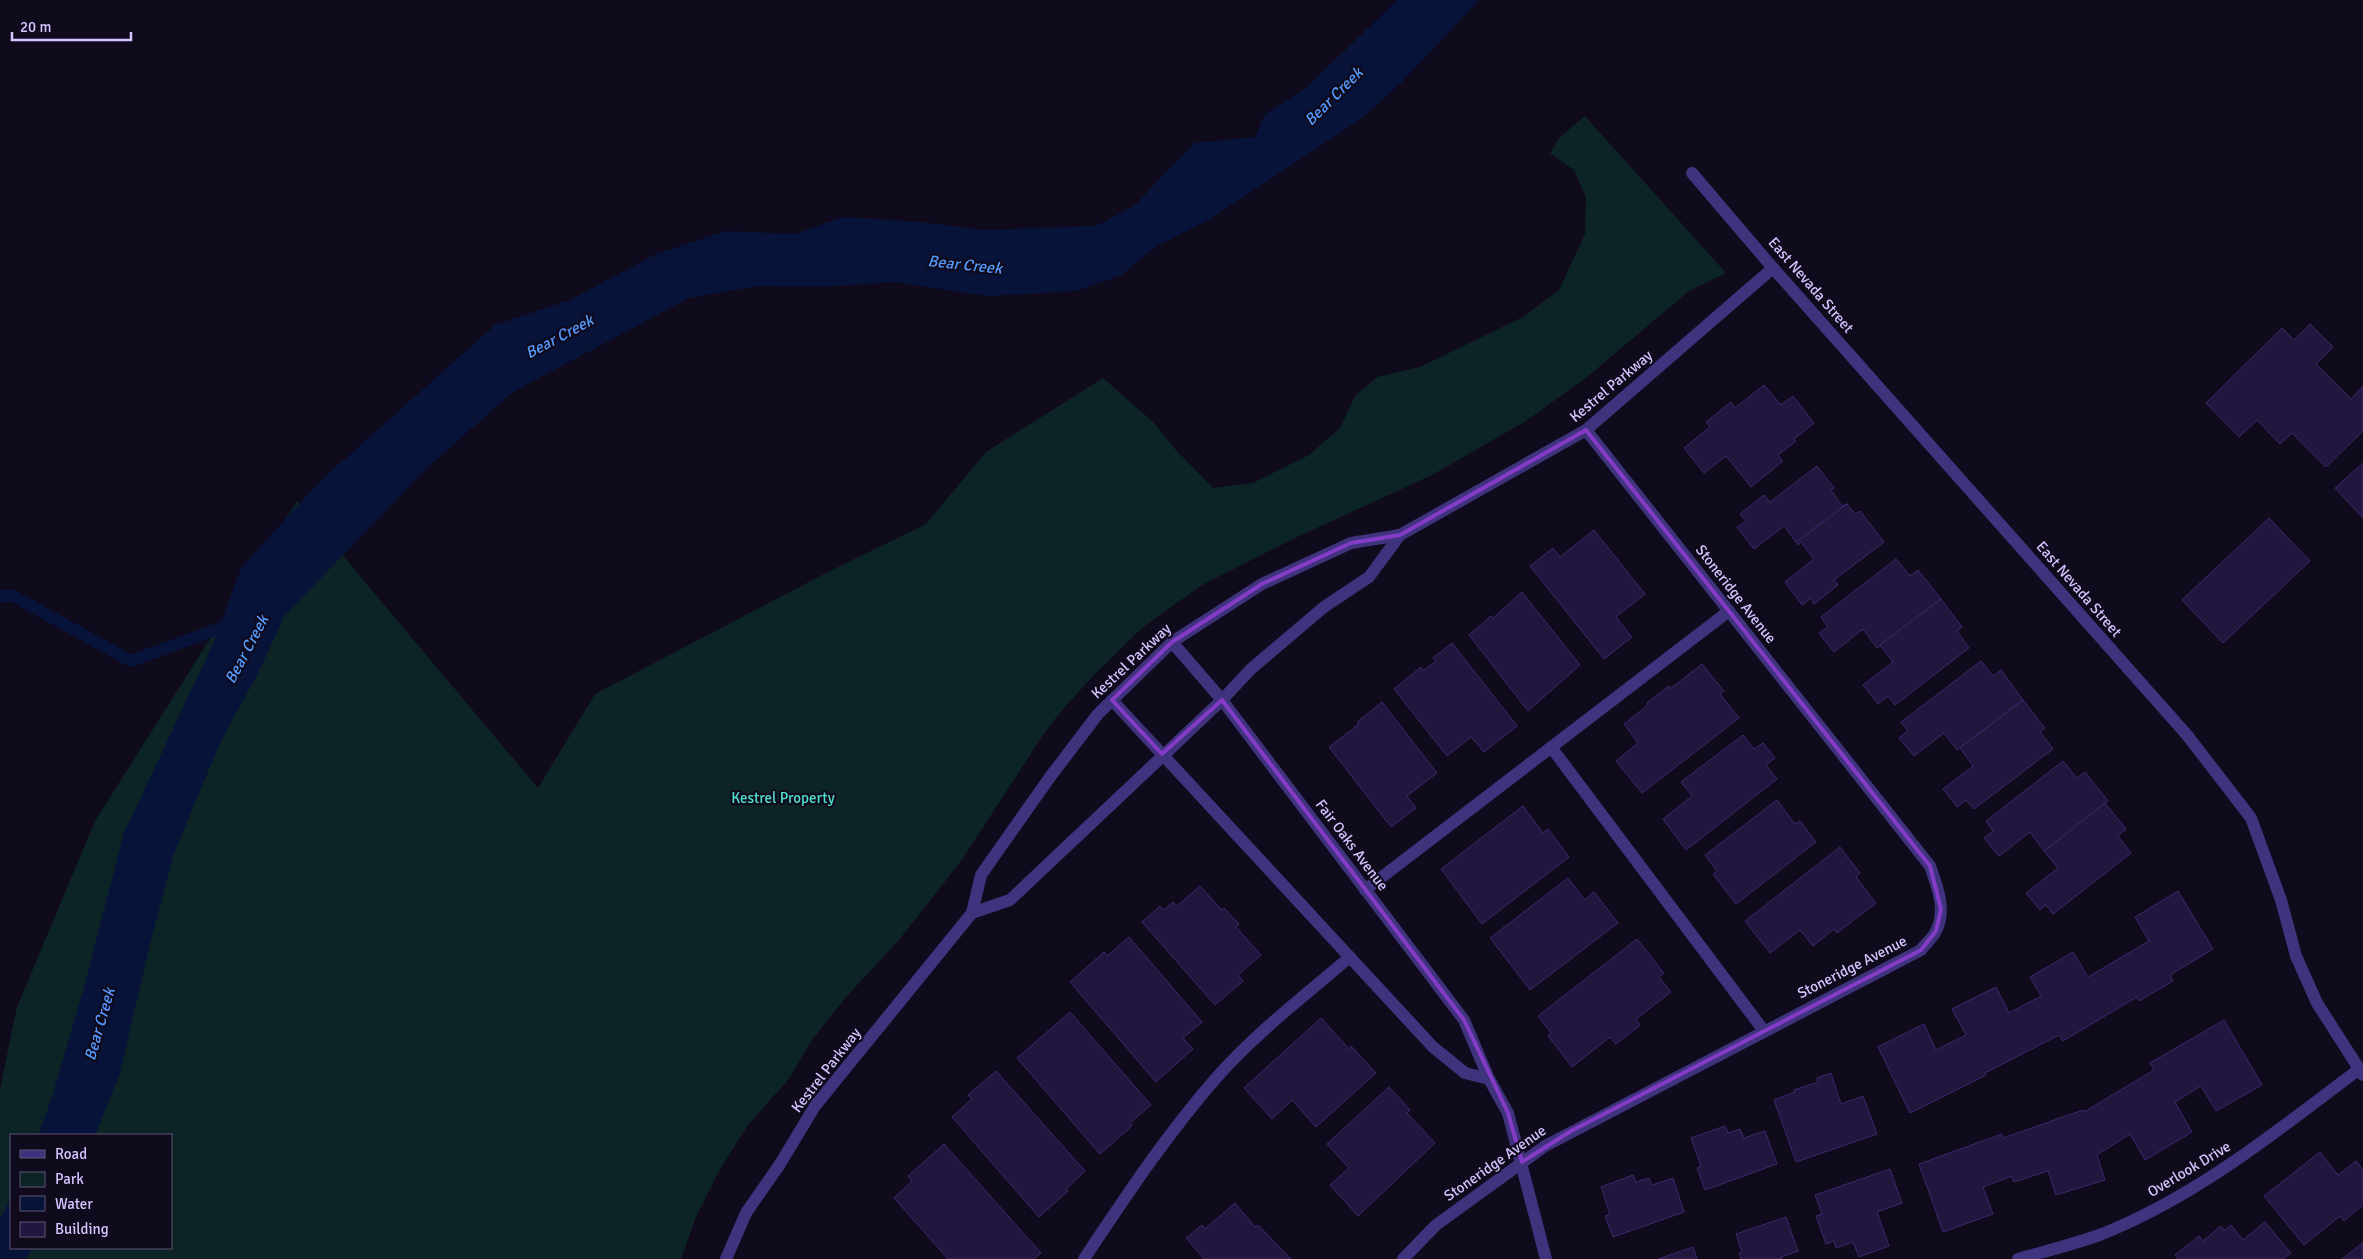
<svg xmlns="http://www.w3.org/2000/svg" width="2363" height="1259" font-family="Signika,sans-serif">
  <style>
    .green { fill: #0d2427; fill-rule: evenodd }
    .water { fill: #071339 }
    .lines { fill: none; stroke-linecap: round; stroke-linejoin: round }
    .stream { stroke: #071339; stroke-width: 12 }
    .building { fill: #23163e; stroke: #3d276b }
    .minor { stroke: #3f337e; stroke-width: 12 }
    .marked { fill: none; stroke: #843bc5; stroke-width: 4; stroke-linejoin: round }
    .labels { text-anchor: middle; stroke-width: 4.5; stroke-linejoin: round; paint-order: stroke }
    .street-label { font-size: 15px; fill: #d4c6ff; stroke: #100a1d }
    .park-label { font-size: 15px; fill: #4fe2d0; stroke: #100a1d }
    .water-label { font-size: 16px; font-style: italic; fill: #549bff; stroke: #100a1d }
  </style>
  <rect width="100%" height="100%" fill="#100a1d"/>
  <path class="green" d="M1585 116 1726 273 1689 291 1587 377 1526 421 1432 475 1295 538 1202 585 1142 628 1093 676 1058 715 1041 738 963 858 933 897 898 941 847 996 812 1040 788 1080 748 1125 720 1169 696 1217 681 1259H0V1089L17 1007 95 821 297 501 538 788 595 694 830 571 926 524 986 452 1103 378 1153 422 1175 449 1213 488 1253 483 1309 455 1340 428 1355 396 1377 377 1420 367 1523 317 1559 290 1585 234 1586 197 1574 170 1550 153 1560 137ZM11 1135H171V1248H11Z"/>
  <g class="water">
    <path d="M1397 0H1479L1402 82 1361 119 1210 219 1155 247 1121 275 1077 291 987 296 894 282 820 287 758 286 689 298 513 392 430 465 285 615 258 673 220 743 174 853 151 940 120 1073 95 1135H38L51 1100 83 991 124 833 213 644 241 568 320 481 495 325 570 300 656 254 725 231 795 234 843 217 920 222 984 230 1096 226 1135 205 1194 143 1255 137 1265 114 1306 88Z"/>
    <path d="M11 1198V1248H33L25 1259H0V1219Z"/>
  </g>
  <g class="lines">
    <path class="stream" d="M0 596H13L131 661 234 623"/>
  </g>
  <g class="building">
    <path d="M2310 324 2333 347 2316 364 2351 399 2363 386V431L2326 467 2292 433 2280 444 2257 420 2239 437 2206 403 2282 328 2294 340Z"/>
    <path d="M1764 385 1781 405 1793 396 1814 423 1794 439 1796 441 1778 455 1783 461 1751 487 1726 456 1704 473 1684 448 1710 427 1706 422 1731 402 1735 408Z"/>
    <path d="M2363 463V518L2335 488Z"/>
    <path d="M1817 466 1834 488 1831 490 1842 506 1847 504 1796 542 1784 526 1754 549 1737 527 1746 521 1740 514 1764 495 1770 502Z"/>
    <path d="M1847 504 1855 514 1860 511 1884 542 1834 580 1838 585 1814 604 1811 598 1802 605 1785 582 1814 559 1801 542 1798 545 1796 542Z"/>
    <path d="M2269 518 2310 561 2223 643 2182 600Z"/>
    <path d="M1594 530 1645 594 1616 617 1632 637 1604 659 1530 566 1553 548 1560 557Z"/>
    <path d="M1896 559 1910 576 1918 570 1941 599 1877 648 1863 629 1834 652 1819 633 1828 627 1821 617Z"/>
    <path d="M1522 592 1580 665 1528 711 1469 635 1491 616 1493 618Z"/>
    <path d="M1941 599 1962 627 1957 631 1969 648 1895 705 1888 696 1878 704 1863 685 1893 662 1880 645Z"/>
    <path d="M1452 643 1517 726 1484 752 1471 737 1447 756 1394 689 1421 667 1423 671 1436 661 1433 658Z"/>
    <path d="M1981 661 1993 676 2001 670 2023 700 1957 750 1944 733 1914 756 1899 738 1908 731 1901 722Z"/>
    <path d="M1702 664 1724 691 1720 694 1739 718 1642 793 1616 761 1638 743 1624 724 1648 705 1647 703 1669 686 1670 689Z"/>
    <path d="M2023 700 2045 728 2040 732 2053 749 1974 809 1966 800 1957 807 1943 789 1973 766 1960 748Z"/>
    <path d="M1382 702 1437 773 1407 796 1416 808 1391 827 1329 747 1359 724 1357 722Z"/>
    <path d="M1743 735 1754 749 1763 743 1775 758 1766 765 1777 779 1686 850 1663 819 1692 796 1681 782Z"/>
    <path d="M2063 761 2077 778 2085 772 2108 801 2044 851 2030 832 1999 856 1984 838 1993 831 1986 821Z"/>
    <path d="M1777 800 1795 824 1800 821 1816 842 1736 904 1713 874 1717 871 1705 855Z"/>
    <path d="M2105 803 2126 829 2118 836 2131 853 2053 914 2046 905 2040 910 2026 893 2058 868 2044 851Z"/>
    <path d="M1523 806 1543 833 1548 829 1569 857 1482 924 1441 869Z"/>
    <path d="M1840 847 1860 873 1856 877 1876 903 1837 933 1834 929 1813 946 1800 930 1770 953 1745 921Z"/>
    <path d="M1568 878 1585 900 1594 892 1618 923 1530 990 1490 938Z"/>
    <path d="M1200 886 1222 910 1224 908 1239 924 1236 927 1261 955 1238 975 1243 981 1215 1005 1142 922 1160 906 1164 910 1173 902 1177 906Z"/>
    <path d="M2178 891 2213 949 2170 975 2173 981 2139 1001 2137 997 2063 1041 2059 1035 1985 1073 1986 1075 1910 1113 1878 1047 1924 1024 1936 1050 1966 1035 1952 1009 1996 987 2009 1013 2041 996 2030 977 2073 952 2088 977 2149 941 2135 917Z"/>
    <path d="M1129 937 1202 1022 1183 1038 1193 1049 1156 1082 1070 982 1104 952 1107 956Z"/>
    <path d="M1637 939 1664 973 1659 977 1671 992 1636 1019 1640 1025 1616 1044 1610 1037 1572 1067 1548 1036 1551 1033 1538 1016Z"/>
    <path d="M1070 1012 1151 1105 1130 1123 1132 1126 1100 1154 1017 1058Z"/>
    <path d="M1321 1018 1349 1049 1351 1046 1376 1073 1316 1127 1292 1100 1272 1119 1244 1088Z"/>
    <path d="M2224 1020 2262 1085 2216 1111 2201 1086 2175 1102 2192 1132 2145 1160 2130 1134 2097 1155 2105 1180 2056 1195 2048 1171 2014 1182 2012 1176 1983 1187 1993 1214 1943 1232 1919 1164 2002 1134 2003 1138 2083 1110 2084 1112 2154 1070 2150 1063Z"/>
    <path d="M996 1071 1085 1171 1066 1189 1068 1191 1039 1217 952 1117 972 1099 968 1095Z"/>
    <path d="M1831 1073 1841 1104 1863 1096 1877 1134 1796 1162 1774 1100 1795 1092 1794 1090 1818 1082 1817 1078Z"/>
    <path d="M1389 1087 1410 1110 1407 1113 1435 1143 1358 1216 1330 1185 1349 1168 1327 1144Z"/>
    <path d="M1725 1126 1728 1133 1740 1129 1744 1138 1765 1131 1777 1164 1705 1190 1697 1168 1701 1166 1691 1138Z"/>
    <path d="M944 1144 1041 1253 1034 1259H948L894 1198 912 1181 908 1176Z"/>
    <path d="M2320 1152 2338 1175 2356 1161 2363 1170V1205L2344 1221 2340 1216 2304 1245 2264 1196Z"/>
    <path d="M1890 1169 1902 1203 1877 1212 1889 1246 1859 1257 1853 1242 1836 1248 1834 1241 1826 1244 1816 1216 1822 1214 1815 1195Z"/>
    <path d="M1633 1175 1636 1182 1649 1178 1652 1185 1673 1178 1684 1212 1613 1237 1605 1216 1610 1214 1601 1187Z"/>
    <path d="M1235 1203 1255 1227 1258 1225 1291 1259H1204L1186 1238 1202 1225 1205 1229Z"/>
    <path d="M1786 1217 1798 1251 1781 1257 1782 1259H1741L1739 1253 1742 1252 1736 1234Z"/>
    <path d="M2265 1222 2291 1253 2283 1259H2178L2175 1255 2199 1236 2203 1241 2221 1226 2224 1231 2231 1225 2243 1240Z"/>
    <path d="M2363 1242V1259H2342L2355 1249Z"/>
    <path d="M1693 1247 1697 1259H1658Z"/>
  </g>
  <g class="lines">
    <g class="minor">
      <path d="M1692 173 1773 268 2187 735 2251 818 2281 900 2296 956 2317 1003 2363 1075"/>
      <path d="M1172 642 1222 700 1464 1020 1489 1079 1508 1113 1546 1259"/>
      <path d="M1112 700 1433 1047 1465 1073 1489 1079"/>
      <path d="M1551 747 1764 1031"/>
      <path d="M1365 890 1729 611"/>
      <path d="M972 913 1010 900 1222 700 1251 669 1324 607 1369 577 1400 535"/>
      <path d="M726 1259 746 1213 780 1164 815 1106 972 913 981 875 1050 777 1098 714 1172 642 1262 584 1351 543 1400 535 1586 430 1773 268"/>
      <path d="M1084 1259C1126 1196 1167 1134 1217 1077 1256 1033 1305 995 1350 957"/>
      <path d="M1403 1259 1436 1225 1545 1146 1921 950C1925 944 1933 938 1936 931 1947 910 1937 886 1930 866L1586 430"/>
      <path d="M2018 1259C2046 1251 2075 1244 2102 1234 2197 1196 2277 1131 2358 1070"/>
    </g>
  </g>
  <path class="marked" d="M1586 430 1930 866 1941 909 1936 931 1921 950 1571 1131 1522 1162 1508 1113 1464 1020 1222 700 1162 754 1112 700 1172 642 1262 584 1351 543 1400 535Z"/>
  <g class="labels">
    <g class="street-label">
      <text transform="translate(1811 285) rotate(49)" y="5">East Nevada Street</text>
      <text transform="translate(1611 386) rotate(-40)" y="5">Kestrel Parkway</text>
      <text transform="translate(2079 589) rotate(49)" y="5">East Nevada Street</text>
      <text transform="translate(1736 594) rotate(52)" y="5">Stoneridge Avenue</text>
      <text transform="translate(1131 661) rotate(-43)" y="5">Kestrel Parkway</text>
      <text transform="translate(1352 845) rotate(53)" y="5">Fair Oaks Avenue</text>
      <text transform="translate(1852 967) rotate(-27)" y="5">Stoneridge Avenue</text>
      <text transform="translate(826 1070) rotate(-52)" y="5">Kestrel Parkway</text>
      <text transform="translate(1495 1163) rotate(-35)" y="5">Stoneridge Avenue</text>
      <text transform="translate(2189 1169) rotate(-31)" y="5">Overlook Drive</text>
    </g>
    <g class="park-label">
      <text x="783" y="803">Kestrel Property</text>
    </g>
    <g class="water-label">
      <text transform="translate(1333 96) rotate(-45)" y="6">Bear Creek</text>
      <text transform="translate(965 264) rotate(6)" y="6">Bear Creek</text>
      <text transform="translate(559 336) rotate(-28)" y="6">Bear Creek</text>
      <text transform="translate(246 649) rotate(-62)" y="6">Bear Creek</text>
      <text transform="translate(99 1024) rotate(-74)" y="6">Bear Creek</text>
    </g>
  </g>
  <rect x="10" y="1134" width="162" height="115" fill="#100a1d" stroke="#5e5577"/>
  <rect x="20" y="1150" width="25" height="8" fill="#3f337e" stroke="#5e5577"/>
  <text x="55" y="1159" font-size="15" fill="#d4c6ff">Road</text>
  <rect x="20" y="1172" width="25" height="15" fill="#0d2427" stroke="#5e5577"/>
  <text x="55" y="1184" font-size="15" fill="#d4c6ff">Park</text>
  <rect x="20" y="1196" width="25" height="15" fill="#071339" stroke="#5e5577"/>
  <text x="55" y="1209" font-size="15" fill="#d4c6ff">Water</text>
  <rect x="20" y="1222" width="25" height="15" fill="#23163e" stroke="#5e5577"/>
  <text x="55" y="1234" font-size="15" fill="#d4c6ff">Building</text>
  <path d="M12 32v8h119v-8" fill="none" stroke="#d4c6ff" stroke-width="2.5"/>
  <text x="20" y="32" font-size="15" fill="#d4c6ff" stroke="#100a1d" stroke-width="4" paint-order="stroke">20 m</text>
</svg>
